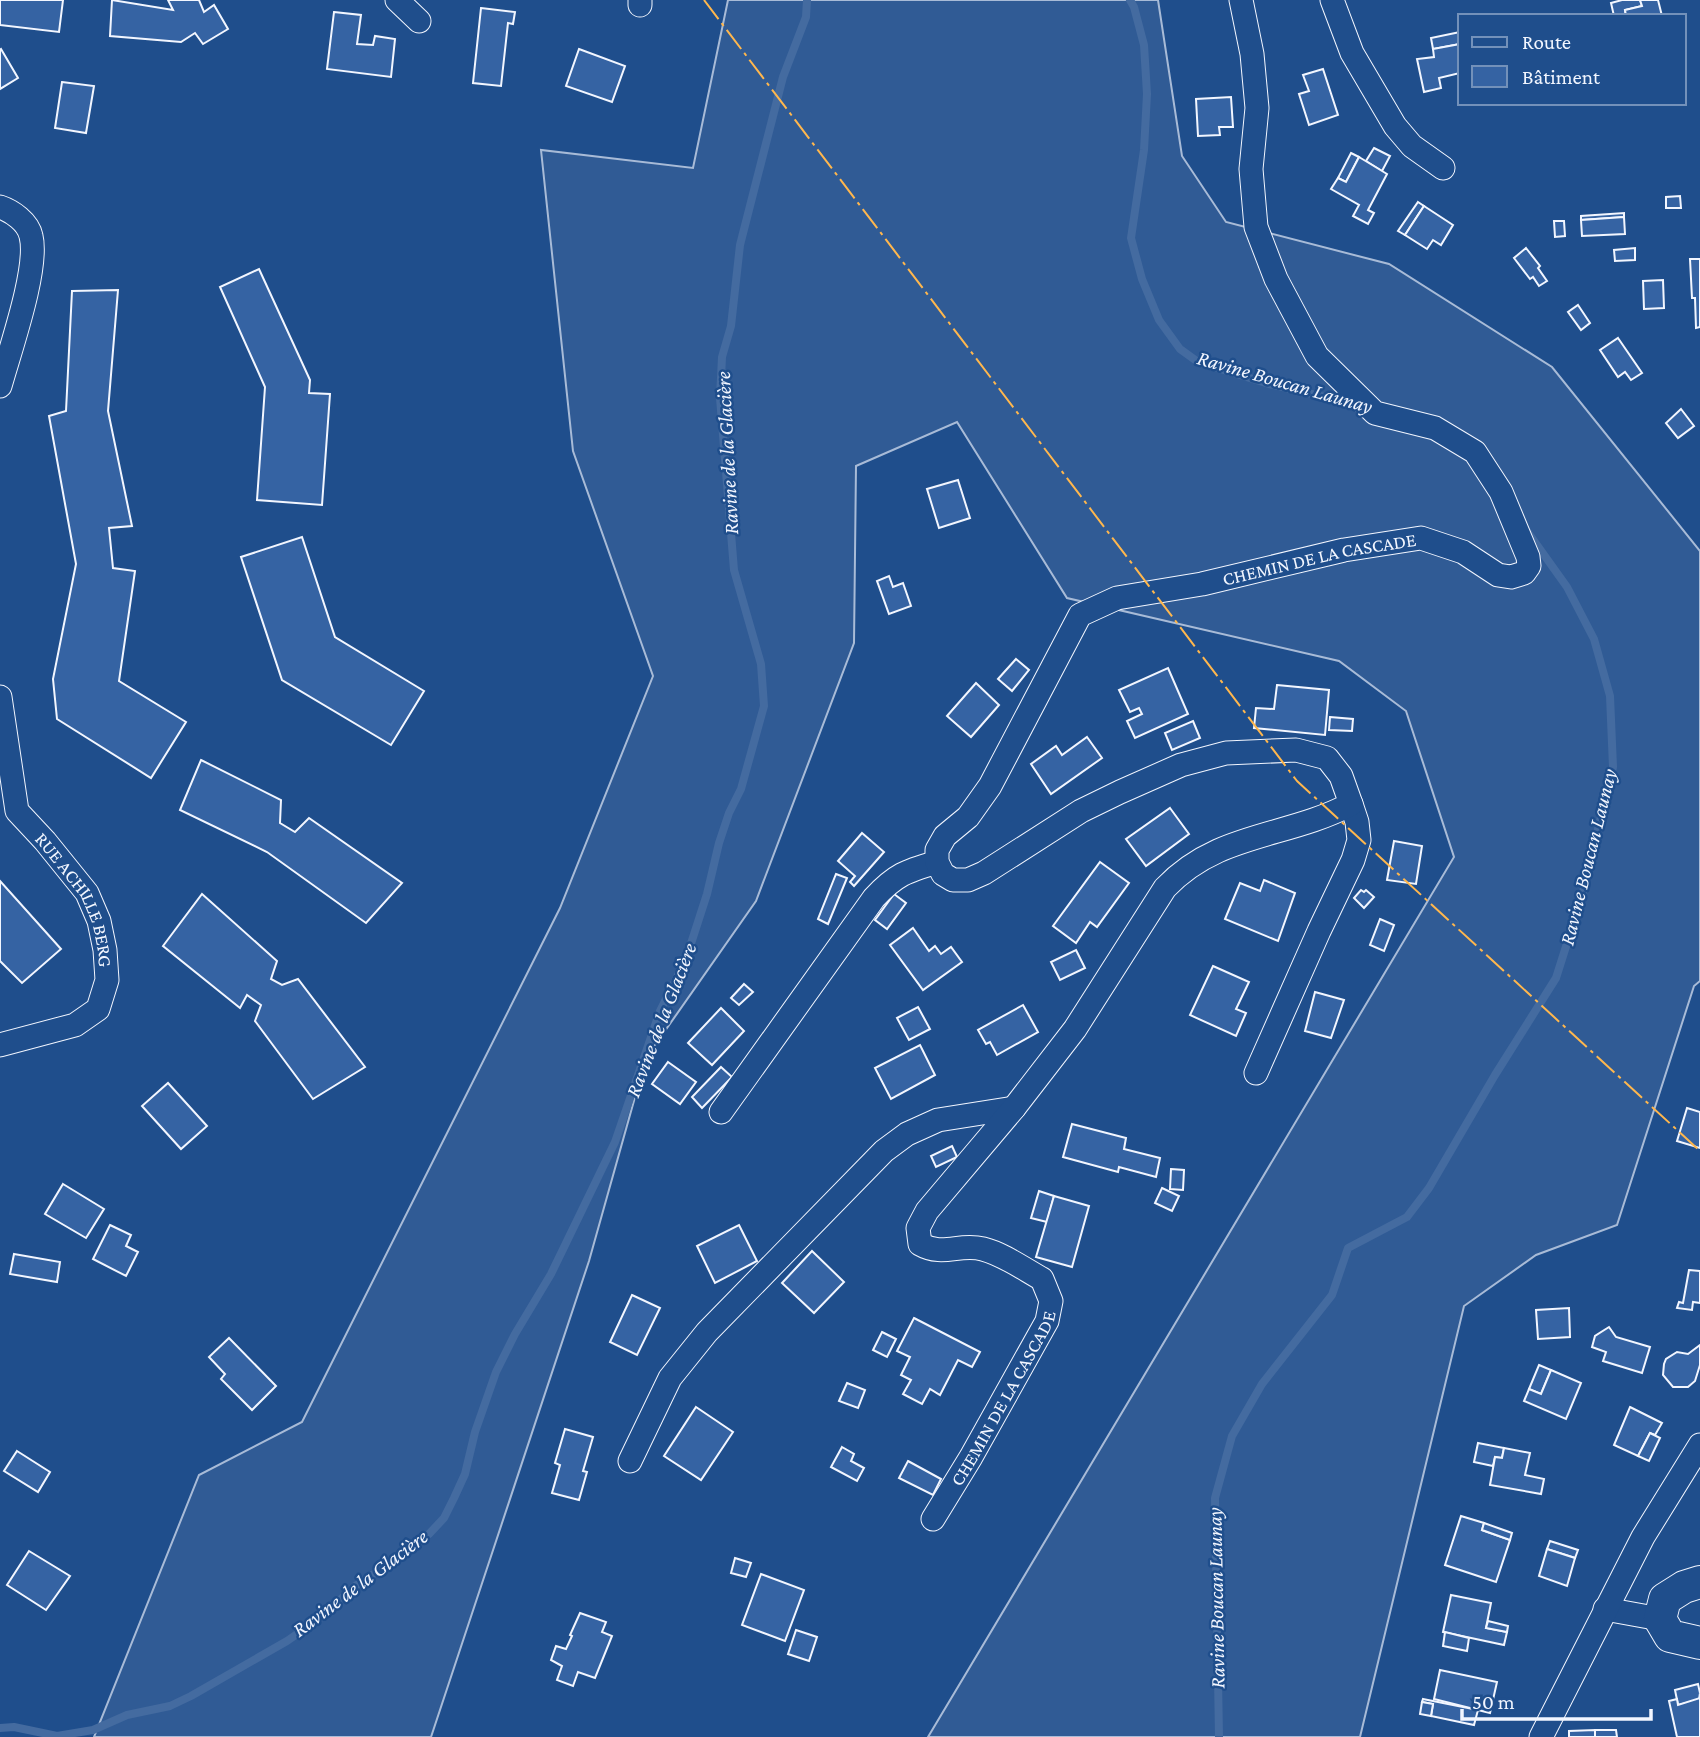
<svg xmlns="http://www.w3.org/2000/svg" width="1700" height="1737" font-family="'Crimson Pro',serif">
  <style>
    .built { fill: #305b95; stroke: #a8bbd7; stroke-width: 2 }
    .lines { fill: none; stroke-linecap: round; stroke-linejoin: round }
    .stream { stroke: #446ba0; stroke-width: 8 }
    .building { fill: #3563a3; stroke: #f2f6ff; stroke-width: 2 }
    .minor-casing { stroke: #f2f6ff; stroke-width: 25 }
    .secondary-casing { stroke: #f2f6ff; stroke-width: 34 }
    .minor { stroke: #1f4e8c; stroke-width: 23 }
    .secondary { stroke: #1f4e8c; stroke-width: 32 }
    .power { stroke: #ffb74d; stroke-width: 2; stroke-dasharray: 24 5 3.5 5; stroke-linecap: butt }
    .labels { text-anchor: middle; stroke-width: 5; stroke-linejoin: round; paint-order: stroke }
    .street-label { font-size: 19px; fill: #f2f6ff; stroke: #1f4e8c }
    .water-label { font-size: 21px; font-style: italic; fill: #f2f6ff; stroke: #1f4e8c }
  </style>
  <rect width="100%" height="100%" fill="#1f4e8c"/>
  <path class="built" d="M728 0H1158L1182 156 1226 222 1389 264 1552 367 1700 551V981L1694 986 1617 1225 1536 1255 1464 1306 1360 1737H928L1454 857 1406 711 1339 661 1067 598 957 422 856 466 854 643 756 901 646 1058 589 1261 431 1737H94L199 1475 302 1422 560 908 653 676 573 451 541 150 693 168Z"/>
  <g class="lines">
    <g class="stream">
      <path d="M1130 0 1134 7 1144 45 1147 94 1144 150 1131 238 1142 279 1159 320 1180 349 1198 362 1269 384 1359 405"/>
      <path d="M0 1728 14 1727 57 1736 93 1730 127 1715 170 1706 191 1696 287 1641 323 1616 355 1586 403 1555 429 1534 444 1518 454 1498 465 1474 475 1432 496 1372 515 1334 551 1274 615 1142 660 1011 686 959 707 894 719 843 729 813 741 789 764 706 761 664 734 570 720 398 722 357 731 326 740 245 783 77 806 17 807 0"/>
      <path d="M1219 1737 1215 1498 1232 1436 1262 1384 1332 1295 1348 1248 1407 1217 1429 1188 1495 1075 1556 978 1582 896 1613 767 1610 696 1594 639 1567 587 1527 531"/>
    </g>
  </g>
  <g class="building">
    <path d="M0 0H63L59 32 0 25Z"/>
    <path d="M112 0 173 10 168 0H199L204 12 214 5 228 29 203 44 195 33 181 42 110 36Z"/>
    <path d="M1622 0H1640L1642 6 1625 10 1626 16H1614L1611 3Z"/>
    <path d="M1640 0H1658L1662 16H1626L1625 10 1642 6Z"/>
    <path d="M481 8 515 12 513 24 508 23 501 86 473 83Z"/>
    <path d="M334 12 361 15 357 44 373 45 375 36 395 39 391 77 327 69Z"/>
    <path d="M1460 32V44L1433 49 1431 38Z"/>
    <path d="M1460 44V73L1439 78 1441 88 1424 92 1417 59 1434 57 1433 49Z"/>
    <path d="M1 49 18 78 0 89V50Z"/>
    <path d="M579 49 625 66 612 102 566 86Z"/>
    <path d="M1323 69 1338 115 1309 125 1299 94 1309 91 1303 75Z"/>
    <path d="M62 82 94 86 86 133 55 128Z"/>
    <path d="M1231 97 1233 127H1219L1220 135 1198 136 1196 99Z"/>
    <path d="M1374 148 1390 156 1382 171 1366 161Z"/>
    <path d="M1351 153 1359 157 1346 182 1338 178Z"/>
    <path d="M1359 157 1387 174 1368 210 1374 213 1368 224 1353 216 1359 205 1331 189 1338 178 1346 182Z"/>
    <path d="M1680 196 1681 208H1666V197Z"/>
    <path d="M1418 202 1424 206 1405 235 1398 231Z"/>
    <path d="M1424 206 1453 225 1441 245 1433 240 1427 249 1405 235Z"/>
    <path d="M1624 213V217L1581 220V216Z"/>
    <path d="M1624 217 1625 234 1582 236 1581 220Z"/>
    <path d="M1554 221H1564L1565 236 1555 237Z"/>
    <path d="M1526 248 1540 266 1538 268 1547 281 1539 286 1533 277 1530 279 1514 258Z"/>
    <path d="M1635 248V260L1615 261 1614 250Z"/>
    <path d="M1690 259H1700V327L1696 328 1695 298H1692Z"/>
    <path d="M259 269 310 380 309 393 330 394 322 505 257 500 265 387 220 287Z"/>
    <path d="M1663 280 1664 308 1644 309 1643 281Z"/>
    <path d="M118 290 108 411 132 526 109 528 113 568 135 571 119 681 186 722 151 778 57 719 53 679 76 564 49 416 66 411 72 291Z"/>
    <path d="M1578 305 1590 323 1581 330 1568 312Z"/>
    <path d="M1618 338 1642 373 1631 380 1625 372 1618 377 1600 350Z"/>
    <path d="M1681 409 1694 426 1678 438 1666 423Z"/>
    <path d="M958 480 970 518 939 528 927 489Z"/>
    <path d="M302 537 335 637 424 691 391 745 282 680 241 557Z"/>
    <path d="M889 576 893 587 903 583 911 606 889 614 877 581Z"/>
    <path d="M1016 659 1029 670 1012 691 998 679Z"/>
    <path d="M1168 668 1188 714 1135 738 1127 721 1142 714 1139 708 1130 712 1119 690Z"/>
    <path d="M976 683 999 705 971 737 947 716Z"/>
    <path d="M1277 685 1329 690 1325 735 1254 728 1256 708 1274 709Z"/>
    <path d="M1330 717 1353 719 1352 731 1329 730Z"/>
    <path d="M1193 721 1200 738 1172 750 1165 733Z"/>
    <path d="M1087 737 1102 758 1051 794 1031 764 1056 746 1062 755Z"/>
    <path d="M201 760 281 800 280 823 295 832 309 818 402 883 366 923 267 852 180 810Z"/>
    <path d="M1170 808 1189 834 1146 866 1126 839Z"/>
    <path d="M862 833 884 852 854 886 850 882 855 876 838 861Z"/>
    <path d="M1394 841 1422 846 1416 884 1387 880Z"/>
    <path d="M1100 862 1129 883 1097 927 1090 922 1076 943 1053 926Z"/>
    <path d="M836 874 847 878 828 924 818 919Z"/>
    <path d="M1264 880 1295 893 1278 941 1225 919 1240 883 1260 891Z"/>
    <path d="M0 881 61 949 22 983 0 961Z"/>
    <path d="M1361 890 1364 892 1366 890 1374 897 1364 908 1354 898Z"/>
    <path d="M202 894 277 961 271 979 282 985 298 979 365 1067 313 1099 255 1021 261 1005 247 995 240 1008 163 946Z"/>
    <path d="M894 894 906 903 887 929 875 920Z"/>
    <path d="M1380 919 1394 925 1384 951 1370 945Z"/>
    <path d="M913 928 929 951 935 946 941 954 951 947 962 962 923 990 890 945Z"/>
    <path d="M1076 950 1085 968 1060 980 1051 962Z"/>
    <path d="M1213 966 1249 982 1236 1009 1246 1013 1236 1036 1190 1015Z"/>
    <path d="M744 984 753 992 739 1005 731 998Z"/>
    <path d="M1315 992 1344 1000 1331 1038 1305 1031Z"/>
    <path d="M1023 1005 1038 1032 997 1055 990 1042 986 1044 978 1030Z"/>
    <path d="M918 1007 930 1029 909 1040 897 1018Z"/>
    <path d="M721 1008 744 1031 712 1065 688 1043Z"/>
    <path d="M920 1045 935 1075 891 1099 875 1068Z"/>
    <path d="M668 1062 696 1082 680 1104 652 1084Z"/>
    <path d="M721 1067 732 1077 702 1108 692 1097Z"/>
    <path d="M168 1083 207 1126 181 1149 142 1106Z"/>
    <path d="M1687 1108 1700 1112V1148L1677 1141Z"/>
    <path d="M1072 1124 1126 1138 1124 1149 1160 1158 1156 1177 1119 1167 1118 1172 1063 1157Z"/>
    <path d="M952 1146 957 1157 936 1167 931 1156Z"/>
    <path d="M1171 1169 1184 1170 1183 1190 1170 1189Z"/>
    <path d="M63 1184 104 1209 86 1238 45 1214Z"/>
    <path d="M1162 1188 1179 1196 1172 1211 1155 1203Z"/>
    <path d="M1039 1191 1054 1196 1047 1222 1031 1218Z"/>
    <path d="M1054 1196 1089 1206 1072 1267 1036 1257Z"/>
    <path d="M110 1225 131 1235 126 1246 138 1252 126 1276 93 1259Z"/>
    <path d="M739 1225 757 1261 715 1283 697 1246Z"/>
    <path d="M812 1251 844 1282 814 1313 782 1283Z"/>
    <path d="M14 1254 60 1262 57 1282 10 1274Z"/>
    <path d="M1689 1270 1700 1271V1303L1693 1302 1692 1310 1677 1308 1679 1302 1683 1303Z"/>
    <path d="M632 1295 660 1308 637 1355 610 1342Z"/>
    <path d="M1569 1308 1570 1337 1538 1339 1536 1310Z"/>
    <path d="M914 1318 980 1352 972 1367 958 1360 940 1395 930 1389 922 1404 903 1394 911 1380 901 1375 910 1357 897 1351Z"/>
    <path d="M1609 1327 1616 1337 1650 1347 1642 1373 1603 1361 1606 1352 1592 1347 1595 1336Z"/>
    <path d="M882 1332 896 1339 887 1357 873 1350Z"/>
    <path d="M229 1338 276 1386 252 1410 221 1379 225 1374 209 1357Z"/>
    <path d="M1700 1345V1365L1695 1381 1688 1387H1673L1663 1375 1664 1364 1666 1359 1677 1352 1688 1354Z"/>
    <path d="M1539 1365 1551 1370 1541 1394 1529 1389Z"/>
    <path d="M1551 1370 1581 1383 1566 1419 1524 1401 1529 1389 1541 1394Z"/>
    <path d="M847 1383 865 1390 858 1408 839 1401Z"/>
    <path d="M696 1407 733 1432 701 1480 664 1456Z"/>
    <path d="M1630 1407 1662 1423 1655 1435 1650 1433 1638 1456 1614 1445Z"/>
    <path d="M565 1429 593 1437 583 1471 587 1472 579 1500 552 1493 560 1465 555 1463Z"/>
    <path d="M1650 1433 1660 1438 1649 1461 1638 1456Z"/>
    <path d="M1478 1443 1504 1448 1502 1458 1495 1457 1493 1466 1474 1462Z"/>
    <path d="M842 1447 854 1454 851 1461 864 1468 857 1481 831 1467Z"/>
    <path d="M1504 1448 1530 1453 1525 1475 1544 1479 1541 1494 1490 1485 1495 1457 1502 1458Z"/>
    <path d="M17 1451 50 1472 38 1492 4 1471Z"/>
    <path d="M908 1461 941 1479 933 1495 899 1478Z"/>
    <path d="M1461 1516 1484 1523 1482 1530 1510 1540 1496 1582 1445 1565Z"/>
    <path d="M1484 1523 1512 1533 1510 1540 1482 1530Z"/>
    <path d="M1550 1541 1578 1550 1575 1558 1547 1549Z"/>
    <path d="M1547 1549 1575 1558 1567 1586 1539 1576Z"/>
    <path d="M29 1551 70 1576 46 1610 7 1585Z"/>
    <path d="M735 1558 751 1563 746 1577 731 1573Z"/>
    <path d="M761 1574 804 1590 785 1641 742 1625Z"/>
    <path d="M1451 1595 1491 1603 1486 1628 1507 1632 1504 1645 1443 1632Z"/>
    <path d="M580 1613 606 1622 602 1632 612 1636 595 1678 578 1672 573 1686 557 1680 562 1666 551 1660 556 1646 566 1649 572 1636 570 1635Z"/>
    <path d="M1488 1621 1508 1626 1507 1632 1486 1628Z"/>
    <path d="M796 1630 817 1637 809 1661 788 1654Z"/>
    <path d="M1445 1632 1469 1638 1467 1651 1443 1646Z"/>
    <path d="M1440 1670 1497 1682 1490 1713 1434 1699Z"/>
    <path d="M1698 1684 1700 1693 1699 1700 1678 1705 1675 1690Z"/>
    <path d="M1700 1698V1737H1677L1669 1701 1677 1699 1678 1705Z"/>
    <path d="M1423 1699 1478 1710 1474 1725 1431 1716 1433 1704 1422 1702Z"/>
    <path d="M1422 1702 1433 1704 1431 1716 1420 1714Z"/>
    <path d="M1595 1730H1616L1617 1737H1595Z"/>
    <path d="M1595 1730V1737H1569V1731Z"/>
  </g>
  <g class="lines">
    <g class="minor-casing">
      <g id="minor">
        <path d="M397 0 419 21"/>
        <path d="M640 0V5"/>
        <path d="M1332 0 1352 53 1395 126 1412 146 1443 168"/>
        <path d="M0 207C12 211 28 222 31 236 39 268 10 350 0 386"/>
        <path id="s1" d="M0 697 17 811 45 841 87 893 99 921 105 950 107 980 98 1009 75 1025 0 1045"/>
        <path d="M1256 1073 1319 931 1353 860 1359 840 1357 822 1351 804"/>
        <path d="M721 1112 874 898C896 874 907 871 937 862"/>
        <path d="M630 1461 670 1378 707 1332 884 1151 907 1134 938 1120 1014 1108"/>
        <path id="s2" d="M933 1519 971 1457 1047 1321 1051 1301 1042 1279C1024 1269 1003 1254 983 1249 959 1243 943 1257 920 1244L918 1228 927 1211 1014 1108 1075 1029 1165 888C1218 832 1287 838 1351 804L1341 776 1327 758 1296 750 1226 753 1181 765 1120 792 1081 811 984 873 968 880H953L943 874 937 862V850L945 836 968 817 990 786 1080 615 1117 598 1202 584 1344 550 1421 538 1463 552 1498 575 1511 577 1524 573 1529 566 1528 557 1501 492 1475 452 1435 428 1375 413 1317 356 1276 279 1256 227 1251 169 1257 108 1252 54 1241 0"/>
        <path d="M1605 1609 1660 1619"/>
        <path d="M1541 1737 1643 1537 1700 1445"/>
      </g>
    </g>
    <g class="secondary-casing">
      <path id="secondary" d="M1700 1582 1684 1587 1665 1599 1660 1619 1670 1636 1700 1643"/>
    </g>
    <use href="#minor" class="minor"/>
    <use href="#secondary" class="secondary"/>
    <path class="power" d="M704 0 1297 781 1700 1151"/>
  </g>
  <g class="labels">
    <g class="street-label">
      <text dy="7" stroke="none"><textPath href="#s2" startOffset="2067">CHEMIN DE LA CASCADE</textPath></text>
      <text dy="7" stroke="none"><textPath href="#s1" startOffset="224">RUE ACHILLE BERG</textPath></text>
      <text dy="7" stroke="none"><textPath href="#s2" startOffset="140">CHEMIN DE LA CASCADE</textPath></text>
    </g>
    <g class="water-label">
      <text transform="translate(1285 382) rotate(16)" y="7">Ravine Boucan Launay</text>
      <text transform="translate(727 453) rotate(-93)" y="7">Ravine de la Glacière</text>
      <text transform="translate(1588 857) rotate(-76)" y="7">Ravine Boucan Launay</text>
      <text transform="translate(661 1020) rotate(-69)" y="7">Ravine de la Glacière</text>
      <text transform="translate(360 1583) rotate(-37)" y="7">Ravine de la Glacière</text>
      <text transform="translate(1216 1598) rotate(-91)" y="7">Ravine Boucan Launay</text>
    </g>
  </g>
  <rect x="1458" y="14" width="228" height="91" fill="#1f4e8c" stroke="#7391ba" stroke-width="2"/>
  <rect x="1472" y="37" width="35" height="10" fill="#1f4e8c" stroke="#7391ba" stroke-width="2"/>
  <text x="1522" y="49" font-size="21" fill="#f2f6ff">Route</text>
  <rect x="1472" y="66" width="35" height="21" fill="#3563a3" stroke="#7391ba" stroke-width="2"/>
  <text x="1522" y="84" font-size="21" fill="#f2f6ff">Bâtiment</text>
  <path d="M1462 1709v10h189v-10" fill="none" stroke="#f2f6ff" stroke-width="3.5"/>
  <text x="1472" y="1709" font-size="21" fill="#f2f6ff" stroke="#1f4e8c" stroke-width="5" paint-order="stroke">50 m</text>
</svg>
